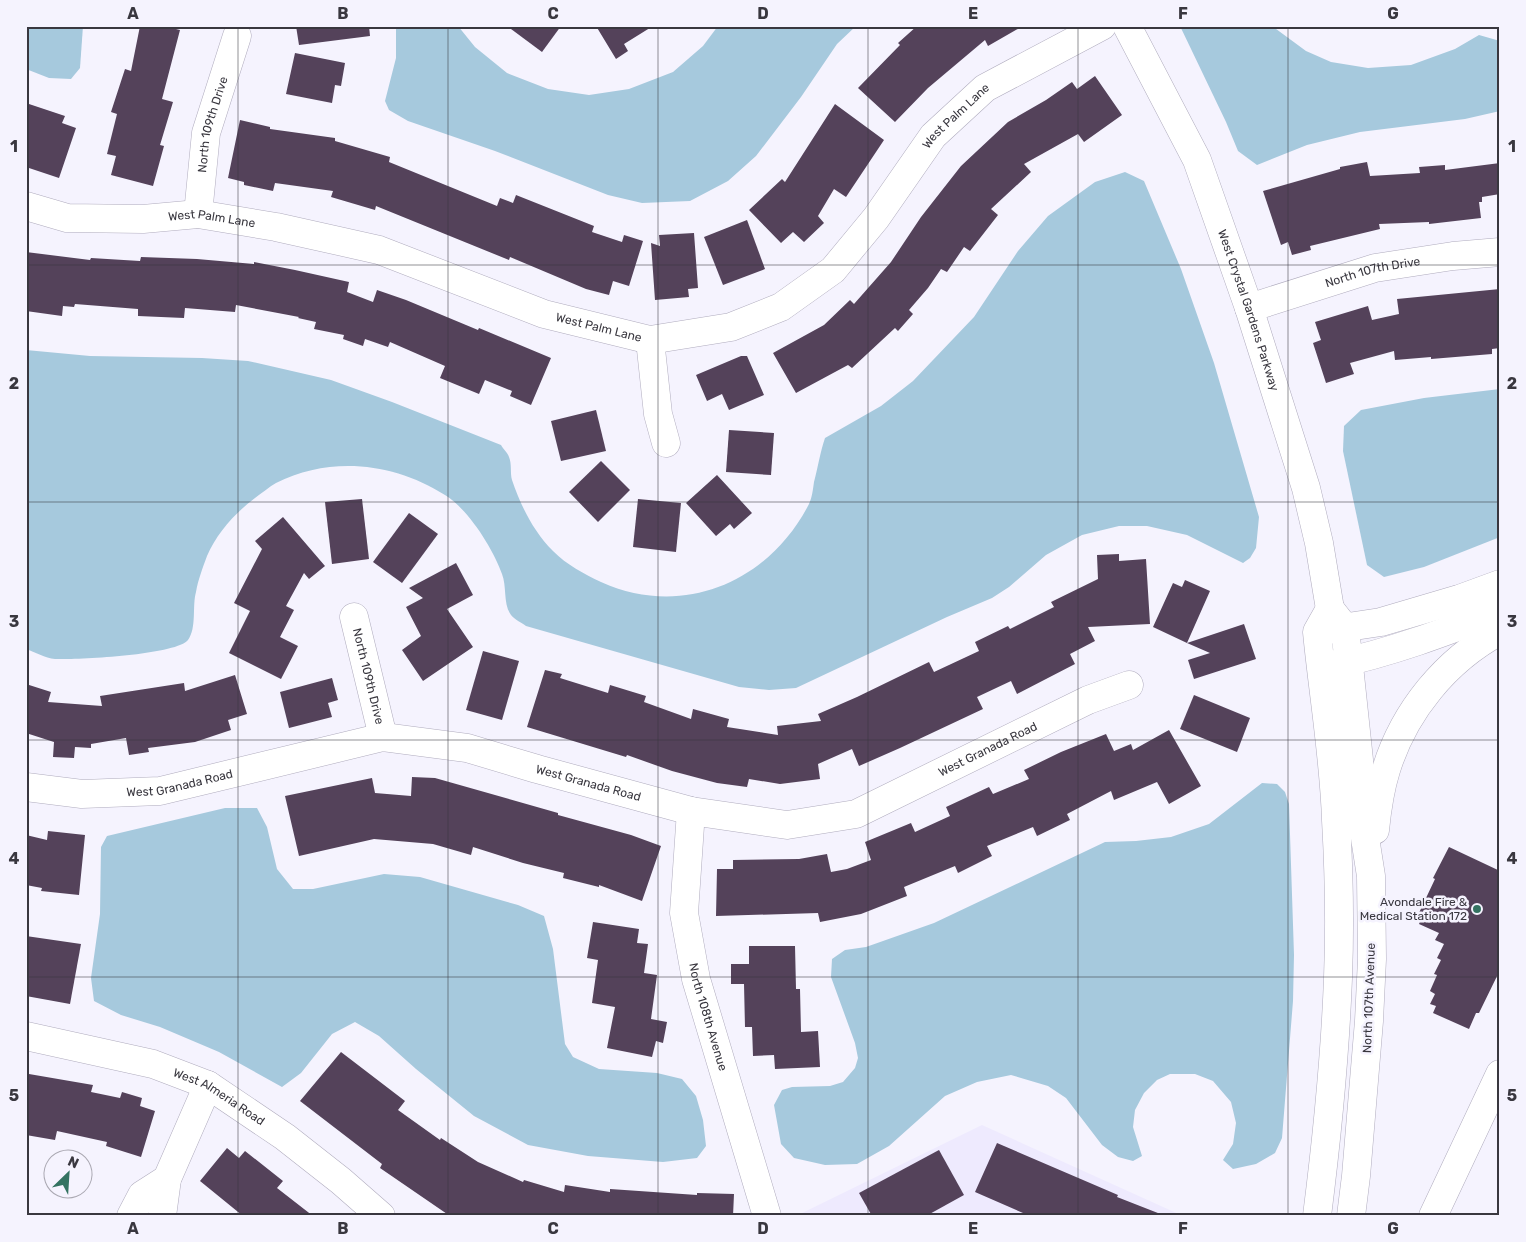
<svg xmlns="http://www.w3.org/2000/svg" width="1526" height="1242" font-family="Rubik,sans-serif">
  <style>
    .built { fill: #eeeafe }
    .water { fill: #a6c9dd }
    .building { fill: #54425a }
    .lines { fill: none; stroke-linecap: round; stroke-linejoin: round }
    .minor-casing { stroke: #b0acbe; stroke-width: 29 }
    .major-casing { stroke: #b0acbe; stroke-width: 29 }
    .minor { stroke: #fff; stroke-width: 28 }
    .major { stroke: #fff; stroke-width: 28 }
    .grid { fill: none; stroke: #39373f; stroke-width: 1; stroke-opacity: 0.55 }
    .poi-dot { fill: #347361; stroke: #f5f3fe; stroke-width: 2 }
    .labels { text-anchor: middle; stroke-width: 5; stroke-linejoin: round; paint-order: stroke }
    .street-label { font-size: 12px; fill: #39373f; stroke: #f5f3fe }
    .poi-label { font-size: 12px; fill: #39373f; stroke: #f5f3fe; text-anchor: end }
    .neatline { fill: none; stroke: #39373f; stroke-width: 2 }
    .grid-label { font-size: 16px; text-anchor: middle; font-weight: bold; fill: #39373f }
  </style>
  <rect width="100%" height="100%" fill="#f5f3fe"/>
  <path class="built" d="M982 1125 1183 1216H796Z"/>
  <g class="water">
    <path d="M26 26H83L80 68 71 79 49 78 26 69Z"/>
    <path d="M396 26H458L475 47 507 73 548 89 589 95 629 89 673 72 703 46 718 26H856L837 44 801 97 756 156 728 181 690 201 642 203 608 195 495 151 408 121 389 110 385 101 396 58Z"/>
    <path d="M1180 26H1272L1306 51 1331 62 1368 68 1411 65 1455 49 1479 35 1500 41V111L1465 119 1360 132 1307 145 1257 165 1238 151 1226 122Z"/>
    <path d="M1125 172 1144 181 1181 269 1214 363 1259 517 1256 548 1250 558 1243 563 1187 535 1147 526H1119L1082 535 1046 555 1009 587 992 598 947 617 796 688 769 690 739 687 526 626C522 623 514 619 511 615 503 604 507 587 502 574 493 549 469 510 445 495 395 463 331 455 276 483 269 487 262 493 255 498 235 513 217 533 207 556 203 567 198 580 196 592 192 606 197 628 188 640 176 655 76 660 55 659 45 658 35 652 26 649V350L90 356 202 358 248 361 331 380 392 402 501 445C503 449 508 453 509 457 512 464 510 473 512 480 521 506 533 531 553 551 567 565 584 574 601 582 683 619 769 582 809 504 812 498 813 489 814 482 818 467 820 453 825 438L881 406 913 381 974 317 1018 251 1048 216 1095 182Z"/>
    <path d="M1500 389V537L1424 567 1384 577 1367 565 1343 451 1344 426 1361 410 1424 398Z"/>
    <path d="M1262 783 1277 784 1285 792 1289 804 1294 955 1293 1001 1282 1138 1275 1153 1256 1164 1233 1169 1223 1160 1233 1144 1236 1123 1231 1102 1213 1081 1195 1074H1170L1157 1080 1144 1093 1135 1110 1133 1127 1142 1156 1133 1161 1118 1157 1102 1145 1066 1098 1048 1086 1011 1075 977 1082 945 1096 889 1146 857 1164 825 1165 794 1158 781 1144 774 1105 782 1090 792 1087 830 1086 843 1082 855 1068 858 1058 855 1043 831 977 832 959 845 950 866 947 934 923 1105 842 1136 841 1171 837 1209 824Z"/>
    <path d="M225 808H257L267 827 277 869 293 889H313L384 874 420 877 518 905 544 916 553 949 565 1044 573 1057 599 1069 657 1073 682 1079 696 1096 703 1120 706 1146 697 1158 663 1162 588 1156 528 1145 474 1116 416 1069 379 1036 355 1022 332 1034 301 1073 282 1087 219 1052 160 1027 121 1015 94 1001 91 978 100 914 101 847 107 836Z"/>
  </g>
  <g class="building">
    <path d="M140 26H164L180 30 162 99 173 102 160 145 164 146 153 186 111 175 116 156 107 154 117 114 111 112 125 69 131 71Z"/>
    <path d="M296 26H369L370 36 299 45Z"/>
    <path d="M507 26H561L542 52Z"/>
    <path d="M596 26H653L624 44 628 51 616 59Z"/>
    <path d="M917 26H1023L988 46 985 40 928 88 895 122 858 88 900 45 898 43Z"/>
    <path d="M295 53 345 63 341 86 335 85 332 103 286 94Z"/>
    <path d="M1095 76 1122 115 1084 142 1078 134 1024 164 1031 172 991 209 998 215 970 251 964 247 947 272 941 269 928 288 909 310 913 314 898 331 895 328 852 368 848 365 796 393 773 353 824 325 850 300 854 304 891 262 921 217 961 166 1008 122 1046 100 1072 82 1077 89Z"/>
    <path d="M26 103 65 116 62 123 76 128 59 178 26 167Z"/>
    <path d="M835 104 884 140 846 197 834 189 818 216 824 223 804 242 793 232 781 243 749 210 782 179 785 182Z"/>
    <path d="M240 120 270 127V129L335 138V141L390 157 389 162 497 206 500 198 513 203 516 195 594 226 592 232 622 242 624 235 643 241 629 286 613 281 609 295 586 289 510 257 509 260 376 206 375 210 331 197 333 191 275 183 273 191 244 185V182L228 178Z"/>
    <path d="M1367 162 1370 176 1420 173 1419 167 1445 165V170L1500 163V194L1482 197V202H1479L1481 218 1429 224V222L1379 224 1380 229 1310 246 1311 250 1292 255 1288 242 1281 245 1263 191 1340 169V167Z"/>
    <path d="M747 220 765 269 723 285 704 237Z"/>
    <path d="M694 233 698 288 688 289 689 297 655 300 651 243 660 246 659 235Z"/>
    <path d="M26 252 90 260 91 258 140 261 141 257 197 259 254 264V262L295 270 349 282 347 292 373 302 377 290 406 300 478 330 479 328 551 358 531 405 510 396 512 391 485 380 479 394 440 378 445 366 390 342 388 347 365 339 363 346 343 339 344 335 314 329 316 322 298 318 299 317 236 305 235 312 185 308 184 318 138 316V309L75 304 74 307 63 306 62 316 26 311Z"/>
    <path d="M1500 289V348L1492 349V354L1431 359V357L1395 360 1394 351 1350 363 1354 374 1326 383 1313 343 1321 340 1315 322 1368 306 1372 320 1399 314 1397 299Z"/>
    <path d="M741 356H747L764 395 729 410 722 394 707 401 696 375Z"/>
    <path d="M596 410 606 451 561 461 551 421Z"/>
    <path d="M729 430 774 433 771 475 726 472Z"/>
    <path d="M601 461 630 490 598 522 569 492Z"/>
    <path d="M717 475 752 513 734 529 730 524 716 536 686 503Z"/>
    <path d="M362 499 369 559 332 564 325 502Z"/>
    <path d="M638 499 681 503 676 552 633 547Z"/>
    <path d="M409 513 438 534 402 583 373 562Z"/>
    <path d="M283 517 325 566 309 579 304 573 286 606 294 610 280 637 298 646 281 679 229 653 250 611 234 603 262 549 255 541Z"/>
    <path d="M1119 554V561L1146 559 1150 624 1088 627 1095 641 1070 654 1075 664 1017 694 1011 681 977 697 983 709 900 748 859 766 852 749 818 764 820 779 780 784 749 779 747 787 717 783 672 771 627 755 626 757 527 727 545 670 562 674 560 678 608 693 610 685 646 696 644 702 691 719 693 709 729 719 727 727 778 735 777 726 821 721 818 714 857 697 929 662 934 672 979 651 975 642 1008 626 1010 629 1054 607 1051 602 1098 579 1097 555Z"/>
    <path d="M456 563 473 595 447 609 473 647 423 681 402 650 421 636 406 607 423 598 409 588Z"/>
    <path d="M1185 580 1210 591 1187 643 1153 627 1173 583 1182 587Z"/>
    <path d="M1244 624 1256 659 1194 679 1188 660 1210 653 1187 643Z"/>
    <path d="M483 651 519 661 502 720 466 710Z"/>
    <path d="M235 675 247 714 228 720 231 730 195 742 148 748 149 752 129 755 126 738 91 744V748L75 747 74 758 53 757 54 742 26 733V684L51 692 48 702 102 706 100 696 184 683 185 691Z"/>
    <path d="M332 678 338 700 328 703 332 717 289 728 280 692Z"/>
    <path d="M1194 695 1250 718 1237 752 1180 729Z"/>
    <path d="M1169 730 1201 786 1169 804 1157 782 1114 800 1111 791 1067 814 1070 820 1037 836 1033 827 987 846 992 856 958 873 955 866 904 887 907 896 861 914 820 922 818 913 716 916 717 869H733V860L799 859 827 854 831 872 847 869 871 860 865 842 911 823 915 832 950 816 946 807 989 787 993 794 1029 779 1024 770 1061 752 1106 734 1114 751 1131 744 1133 750Z"/>
    <path d="M412 777 435 778 558 813V815L631 835 661 846 642 901 599 885V887L563 878 564 873 523 863 473 847 471 855 433 844 374 839 299 856 285 796 372 778 375 793 411 796Z"/>
    <path d="M48 831 85 835 79 895 41 891 42 888 26 885V835L47 840Z"/>
    <path d="M1449 847 1500 871V970L1479 1013H1476L1469 1029 1433 1013 1436 1006 1430 1004 1435 994 1430 991 1437 975 1434 974 1441 960 1437 958 1444 944 1435 940 1439 933 1419 924 1422 917 1418 915 1435 879 1433 878Z"/>
    <path d="M593 922 639 929 637 943 648 944 644 973 657 975 651 1019 667 1022 663 1043 656 1041 652 1057 607 1048 615 1007 592 1003 598 960 587 958Z"/>
    <path d="M26 936 81 944 70 1004 26 996Z"/>
    <path d="M749 946H795L796 989H800L801 1032 818 1031 820 1067 775 1069 774 1055 753 1056 752 1027H745L744 984H731V964H749Z"/>
    <path d="M341 1052 405 1101 398 1110 440 1140 441 1138 478 1162 523 1182 524 1180 564 1192 565 1185 610 1192V1189L697 1195V1193L734 1194 733 1216H450L380 1168 382 1164 300 1101Z"/>
    <path d="M29 1074 93 1085 91 1092 120 1098 122 1092 142 1098 140 1106 155 1111 141 1157 106 1146 107 1142 57 1131 55 1140 26 1135V1089Z"/>
    <path d="M997 1143 1118 1195 1117 1197 1163 1215V1216H1030L975 1192Z"/>
    <path d="M227 1148 239 1158 245 1151 283 1181 277 1188 313 1216H243L200 1181Z"/>
    <path d="M939 1150 964 1195 926 1216H872L859 1193Z"/>
  </g>
  <g class="lines">
    <g class="minor-casing">
      <g id="minor">
        <path id="s1" d="M1127 26 1197 160 1249 308 1306 488 1319 543 1330 609"/>
        <path id="s2" d="M26 206 67 218 143 219 198 214 276 227 379 250 544 314 650 340 731 327 781 307 833 270 876 218 933 136 985 88 1102 26"/>
        <path id="s3" d="M198 214 206 133 237 36"/>
        <path id="s4" d="M1249 308 1375 268 1453 256 1500 252"/>
        <path d="M650 340 658 414 666 443"/>
        <path id="s5" d="M354 617 383 737"/>
        <path id="s6" d="M26 787 82 794 160 791 383 737 467 748 537 769 691 811 787 825 856 814 1088 700 1129 685"/>
        <path id="s7" d="M691 811 684 913 696 979 767 1216"/>
        <path id="s8" d="M26 1036 153 1064 208 1085 285 1137 341 1181 381 1216"/>
        <path d="M131 1216 142 1195 167 1179"/>
        <path d="M162 1216 167 1179 208 1085"/>
        <path d="M1433 1216 1500 1074"/>
      </g>
    </g>
    <g class="major-casing">
      <g id="major">
        <path d="M1328 630 1381 622 1459 599 1500 584"/>
        <path d="M1332 665C1390 653 1445 632 1500 611"/>
        <path d="M1375 830C1377 810 1380 789 1386 770 1404 711 1446 660 1500 631"/>
        <path d="M1317 1216C1327 1137 1335 1058 1338 978 1340 926 1339 872 1336 820 1334 757 1323 694 1317 632L1330 609 1345 628 1359 760 1363 825 1371 876 1372 959 1369 1021 1356 1176 1351 1216"/>
      </g>
    </g>
    <use href="#minor" class="minor"/>
    <use href="#major" class="major"/>
  </g>
  <path class="grid" d="M238 26V1216M448 26V1216M658 26V1216M868 26V1216M1078 26V1216M1288 26V1216M26 265H1500M26 502H1500M26 740H1500M26 977H1500"/>
  <circle class="poi-dot" cx="1477" cy="909" r="5"/>
  <g class="labels">
    <g class="street-label">
      <text dy="4" stroke="none"><textPath href="#s2" startOffset="1042">West Palm Lane</textPath></text>
      <text dy="4" stroke="none"><textPath href="#s3" startOffset="91">North 109th Drive</textPath></text>
      <text dy="4" stroke="none"><textPath href="#s2" startOffset="188">West Palm Lane</textPath></text>
      <text dy="4" stroke="none"><textPath href="#s4" startOffset="129">North 107th Drive</textPath></text>
      <text dy="4" stroke="none"><textPath href="#s1" startOffset="310">West Crystal Gardens Parkway</textPath></text>
      <text dy="4" stroke="none"><textPath href="#s2" startOffset="592">West Palm Lane</textPath></text>
      <text dy="4" stroke="none"><textPath href="#s5" startOffset="61">North 109th Drive</textPath></text>
      <text dy="4" stroke="none"><textPath href="#s6" startOffset="995">West Granada Road</textPath></text>
      <text dy="4" stroke="none"><textPath href="#s6" startOffset="155">West Granada Road</textPath></text>
      <text dy="4" stroke="none"><textPath href="#s6" startOffset="575">West Granada Road</textPath></text>
      <text transform="translate(1369 998) rotate(-88)" y="4">North 107th Avenue</text>
      <text dy="4" stroke="none"><textPath href="#s7" startOffset="209">North 108th Avenue</textPath></text>
      <text dy="4" stroke="none"><textPath href="#s8" startOffset="204">West Almeria Road</textPath></text>
    </g>
    <g class="poi-label">
      <text x="1467" y="906">Avondale Fire &amp;<tspan x="1467" dy="14">Medical Station 172</tspan></text>
    </g>
  </g>
  <rect width="1526" height="1242" fill="none" stroke="#f5f3fe" stroke-width="55"/>
  <g transform="translate(68 1174) rotate(25)"><circle r="24" fill="#f5f3fe" stroke="#aaa8b2"/>
  <path d="M0-4L9 19L0 12L-9 19Z" fill="#347361"/>
  <text y="-8" font-size="14" font-weight="bold" text-anchor="middle" fill="#39373f">N</text>
  </g>
  <rect x="28" y="28" width="1470" height="1186" class="neatline"/>
  <g class="grid-label">
    <text x="133" y="19">A</text>
    <text x="343" y="19">B</text>
    <text x="553" y="19">C</text>
    <text x="763" y="19">D</text>
    <text x="973" y="19">E</text>
    <text x="1183" y="19">F</text>
    <text x="1393" y="19">G</text>
    <text x="14" y="152">1</text>
    <text x="1512" y="152">1</text>
    <text x="14" y="389">2</text>
    <text x="1512" y="389">2</text>
    <text x="14" y="627">3</text>
    <text x="1512" y="627">3</text>
    <text x="14" y="864">4</text>
    <text x="1512" y="864">4</text>
    <text x="14" y="1101">5</text>
    <text x="1512" y="1101">5</text>
    <text x="133" y="1234">A</text>
    <text x="343" y="1234">B</text>
    <text x="553" y="1234">C</text>
    <text x="763" y="1234">D</text>
    <text x="973" y="1234">E</text>
    <text x="1183" y="1234">F</text>
    <text x="1393" y="1234">G</text>
  </g>
</svg>
